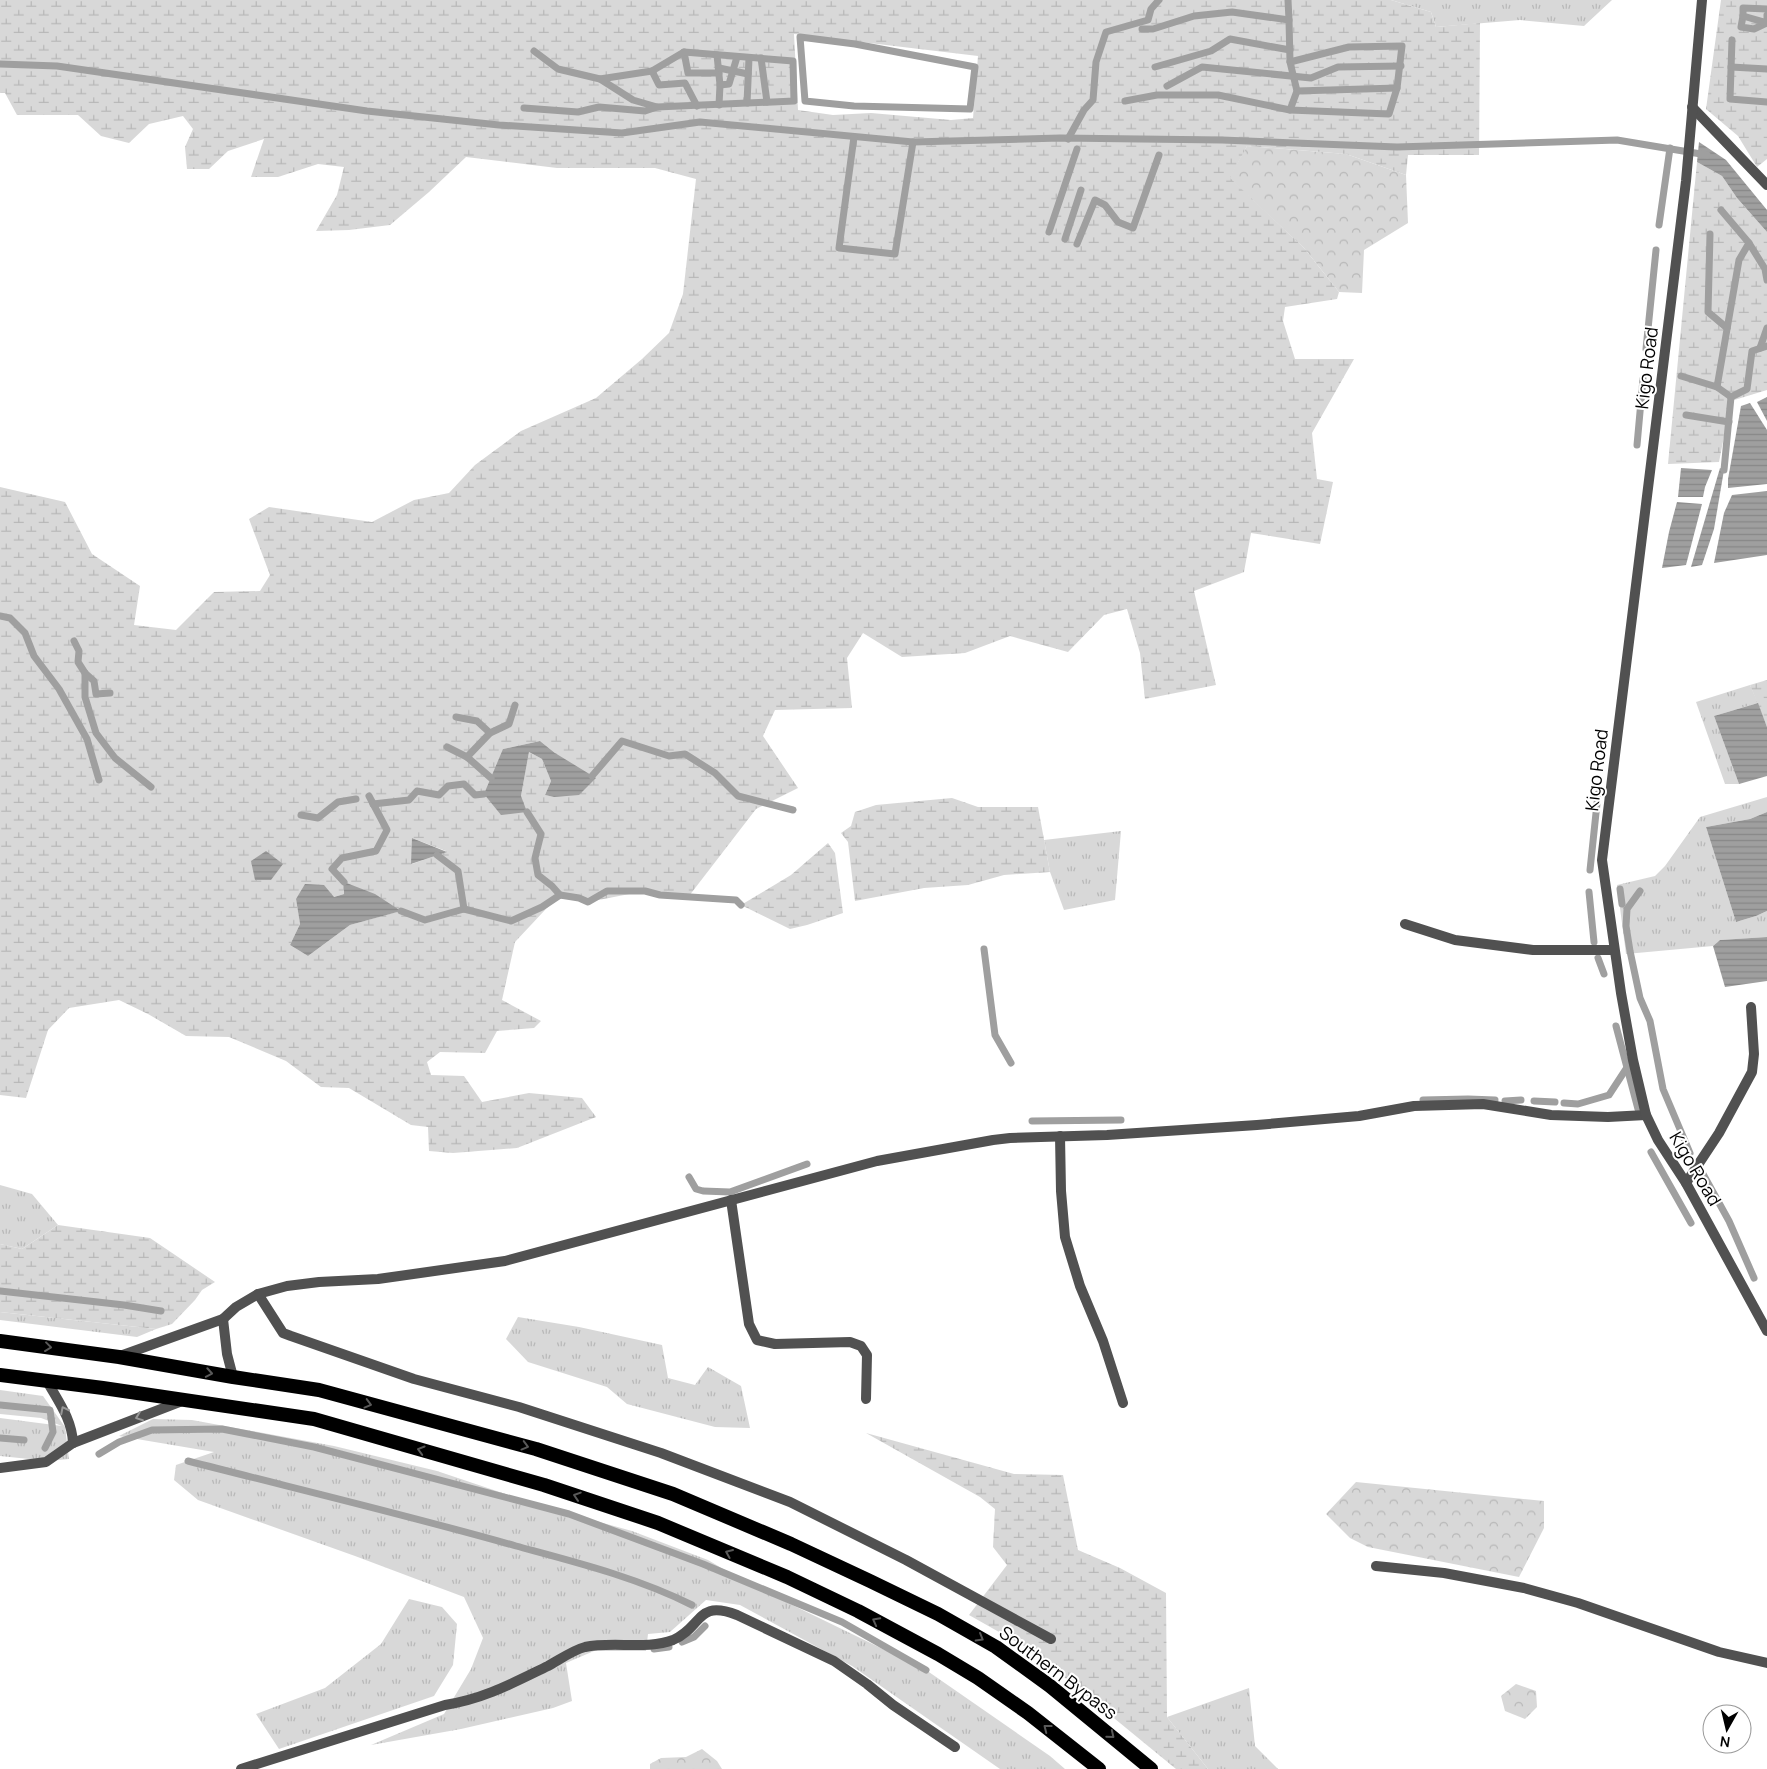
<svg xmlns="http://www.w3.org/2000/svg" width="1767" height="1769" font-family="Manrope,sans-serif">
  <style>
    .grass { fill: url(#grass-tufts) }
    .forest { fill: url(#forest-crowns) }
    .wetland { fill: url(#wetland-marsh); fill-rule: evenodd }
    .water { fill: url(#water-rules) }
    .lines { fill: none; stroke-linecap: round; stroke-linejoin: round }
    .stream { stroke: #9f9f9f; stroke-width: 7 }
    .minor { stroke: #515151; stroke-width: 10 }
    .tertiary { stroke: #515151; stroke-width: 10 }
    .trunk { stroke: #000; stroke-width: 14 }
    .oneway { stroke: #595959 }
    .oneway2 { stroke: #979797 }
    .labels { text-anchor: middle; stroke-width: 4; stroke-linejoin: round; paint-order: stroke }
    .street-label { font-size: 18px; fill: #000; stroke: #fff }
  </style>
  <defs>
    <pattern id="grass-tufts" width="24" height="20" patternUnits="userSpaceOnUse" patternTransform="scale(1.25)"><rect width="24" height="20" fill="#d8d8d8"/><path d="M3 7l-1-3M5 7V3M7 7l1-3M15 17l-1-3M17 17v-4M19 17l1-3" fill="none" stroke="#b8b8b8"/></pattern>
    <pattern id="forest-crowns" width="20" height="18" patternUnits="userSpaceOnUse" patternTransform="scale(1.25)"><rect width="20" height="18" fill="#d8d8d8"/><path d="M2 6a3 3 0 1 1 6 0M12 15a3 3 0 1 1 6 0" fill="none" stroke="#b8b8b8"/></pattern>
    <pattern id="wetland-marsh" width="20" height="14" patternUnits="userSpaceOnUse" patternTransform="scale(1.25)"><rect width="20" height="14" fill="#d8d8d8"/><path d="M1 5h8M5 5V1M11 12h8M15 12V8" fill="none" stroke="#b8b8b8"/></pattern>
    <pattern id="water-rules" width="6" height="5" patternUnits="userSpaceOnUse" patternTransform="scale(1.25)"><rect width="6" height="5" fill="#9f9f9f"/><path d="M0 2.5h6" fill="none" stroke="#878787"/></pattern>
  </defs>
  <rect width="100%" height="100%" fill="#fff"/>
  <g class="grass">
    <path d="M1391 0H1612L1584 26 1520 20 1436 27 1431 12Z"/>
    <path d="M1750 685 1758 703 1714 716 1739 784H1725L1696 702Z"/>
    <path d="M1767 797V812L1750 819 1706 827 1736 922 1756 916 1767 911V937L1720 940 1713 946 1626 954 1617 885 1655 876 1665 866 1700 817Z"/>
    <path d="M1121 831 1115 900 1064 910 1050 872 1044 840Z"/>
    <path d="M0 1185 32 1194 58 1225 22 1249 0 1244Z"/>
    <path d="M0 1312 156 1329 137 1337 0 1320Z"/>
    <path d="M518 1317 579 1327 662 1345 668 1378 695 1385 708 1367 741 1386 750 1428 715 1427 627 1404 607 1387 528 1362 506 1339Z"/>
    <path d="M0 1390 43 1396 65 1427 69 1459 49 1461 0 1456V1418L62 1426 41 1418 0 1414Z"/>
    <path d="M153 1419 192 1420 334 1446 437 1471 538 1505 632 1531 708 1560 745 1582 926 1670 1050 1756 1065 1769H1000L852 1666 740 1605 706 1600 670 1632 648 1634 646 1651H594L566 1663 572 1701 553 1708 461 1729 371 1745 444 1714 471 1669 483 1638 464 1597 355 1556 198 1500 174 1480 176 1465 214 1452 119 1436Z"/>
    <path d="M409 1599 442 1607 457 1624 453 1665 434 1696 279 1749 256 1714 325 1688 381 1644Z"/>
    <path d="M1249 1688 1255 1746 1278 1769H1208L1167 1717Z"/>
  </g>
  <g class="forest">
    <path d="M1247 146 1346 154 1406 175 1408 223 1364 250 1362 293 1339 292 1304 248 1229 178Z"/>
    <path d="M1356 1482 1544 1501V1528L1519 1577 1368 1547 1350 1538 1326 1514Z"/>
    <path d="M1516 1684 1536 1691 1537 1707 1525 1719 1505 1711 1501 1696Z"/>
    <path d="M702 1749 717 1761 722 1769H650V1764L661 1758 686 1757Z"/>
  </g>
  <g class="wetland">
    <path d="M0 0H1391L1431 12 1436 27 1480 23 1479 155H1408L1406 175 1346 154 1247 146 1230 178 1304 248 1339 292 1337 299 1285 307 1283 321 1295 359H1354L1312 433 1317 479 1333 482 1320 544 1251 533 1244 572 1194 591 1216 685 1145 699 1140 653 1127 609 1104 615 1068 652 1010 636 965 653 902 657 863 633 847 658 852 708 775 710 763 736 798 788 756 809 689 896 645 891 588 902 559 895 515 942 502 1000 541 1021 534 1028 497 1031 485 1053 440 1052 427 1062 431 1075 464 1076 482 1102 529 1093 582 1098 596 1117 517 1148 453 1153 429 1151 428 1127 411 1125 349 1088 321 1087 286 1061 229 1037 186 1036 148 1014 119 1000 69 1008 48 1030 26 1098 0 1095V487L65 502 92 554 140 586 134 625 176 630 214 592 260 591 270 575 249 519 269 507 372 522 414 500 449 493 475 465 521 431 596 398 642 359 669 333 683 294 696 179 655 168H557L466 157 429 192 390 225 349 230 316 231 337 195 344 167 318 164 278 177H251L264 139 228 151 209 169H187L185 147 193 129 183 116 149 124 129 143 101 136 78 115H17L5 93H0ZM794 34 978 56 973 118 951 120 871 113 833 115 798 110ZM540 741 555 753 554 797 545 795 551 781 542 759 529 752 521 796 503 749ZM412 838 446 851V852L412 864ZM344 883 400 911 350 925 308 956 290 945 300 924 296 899 334 897 344 894Z"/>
    <path d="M1721 0H1767V159L1757 167 1738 136 1706 109Z"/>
    <path d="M1697 162 1722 176 1737 198 1767 232V390L1731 401 1719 462 1668 464Z"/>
    <path d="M1767 680V727L1750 685Z"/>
    <path d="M952 798 978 807H1038L1050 872 1004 875 968 885 924 888 855 901 848 842 841 833 851 826 855 812 876 805Z"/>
    <path d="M828 843 835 853 843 913 807 925 790 929 741 905 791 875Z"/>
    <path d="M58 1225 150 1238 215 1282 202 1290 195 1300 172 1324 156 1329 0 1312V1244L22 1249Z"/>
    <path d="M866 1433 1014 1474 1063 1475 1078 1550 1120 1568 1166 1593 1167 1717 1208 1769H1176L1031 1650 969 1615 1007 1565 993 1547 995 1509 980 1497Z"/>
  </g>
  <g class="water">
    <path d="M1699 142 1726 160 1767 210V232L1737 198 1722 176 1697 162Z"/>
    <path d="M1767 397V421L1757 402Z"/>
    <path d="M1750 403 1767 430V484L1728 488V479L1741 406Z"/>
    <path d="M1681 468 1712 470 1705 487 1703 497H1678Z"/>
    <path d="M1720 468 1724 470 1714 529 1702 565 1691 567Z"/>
    <path d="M1767 491V555L1714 563 1724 513 1732 495Z"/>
    <path d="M1677 502 1702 504 1686 565 1662 568 1669 532Z"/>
    <path d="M1758 703 1767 727V776L1739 784 1714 716Z"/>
    <path d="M540 741 555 753 596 778 579 795 554 797 545 795 551 781 542 759 529 752 521 796 527 812 501 815 484 794 503 749Z"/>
    <path d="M1767 812V911L1756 916 1736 922 1706 827 1750 819Z"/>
    <path d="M412 838 447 852 411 864Z"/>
    <path d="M266 851 283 864 271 880H255L251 861Z"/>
    <path d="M344 882 375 894 401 911 350 925 308 956 290 945 300 924 296 899 305 884 324 885 334 897 344 894Z"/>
    <path d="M1767 937V981L1725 987 1713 946 1720 940Z"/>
  </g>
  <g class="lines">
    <g class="stream">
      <path d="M1288 0 1289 20"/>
      <path d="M1743 16 1741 27 1754 29 1767 23V15"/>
      <path d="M1767 23 1743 16V8L1767 9"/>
      <path d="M1142 29H1153L1194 16 1232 12 1289 20 1290 62 1297 91 1290 110"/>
      <path d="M800 37 855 44 975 67 970 109 854 106 805 101Z"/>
      <path d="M1732 40 1730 99 1767 102"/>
      <path d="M534 51 558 69 600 79 633 100 657 107"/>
      <path d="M684 52 688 73H719"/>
      <path d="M717 55 720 85 719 105"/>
      <path d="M761 58 767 102"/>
      <path d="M0 64 57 66 367 111 499 125 622 133 700 122 913 142 1060 138 1222 140 1397 147 1617 140 1707 155"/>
      <path d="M1155 67 1211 51 1230 39 1290 50"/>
      <path d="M1731 67 1767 69"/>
      <path d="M719 68 748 74"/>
      <path d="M652 71 659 85 685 83 697 106"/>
      <path d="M720 85 729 84 737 57"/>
      <path d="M1167 86 1202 67 1311 78 1338 67 1401 66"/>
      <path d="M1297 91 1397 88"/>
      <path d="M1125 101 1157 95H1218L1290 110 1389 114 1397 88 1402 46 1349 47 1290 62"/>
      <path d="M747 103 749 58"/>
      <path d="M524 108 578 112 599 107 645 111 657 107 794 101 793 61 684 52 652 71 600 79"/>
      <path d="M854 137 839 248 895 254 913 142"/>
      <path d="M1068 139 1084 110 1093 100 1096 62 1106 32 1148 20 1151 9 1159 0"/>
      <path d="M1659 225 1670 148"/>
      <path d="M1049 232 1077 149"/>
      <path d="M1710 234 1708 312 1727 328"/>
      <path d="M1065 239 1081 190"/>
      <path d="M1749 243 1765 269 1767 280"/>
      <path d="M1077 244 1095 200 1105 205 1118 222 1133 228 1159 155"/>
      <path d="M1760 348 1767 328"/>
      <path d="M1646 349 1656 250"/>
      <path d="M1681 376 1717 387 1731 397"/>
      <path d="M1717 387 1739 260 1749 243 1721 210"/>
      <path d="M1686 415 1729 422"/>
      <path d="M1637 445 1643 379"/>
      <path d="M1724 470 1731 397 1747 389 1752 351 1767 346"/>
      <path d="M0 616 10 618 25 633 34 656 59 689 87 739 99 780"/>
      <path d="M74 641 79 651 78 662 85 673 94 681 96 694 110 693"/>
      <path d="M85 673V697L96 733 115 758 151 787"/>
      <path d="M456 717 477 721 490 733"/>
      <path d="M447 747 467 757 491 778"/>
      <path d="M467 757 490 733 509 724 515 705"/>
      <path d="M592 776 622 741 669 756 685 754 715 773 738 796 793 810"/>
      <path d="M373 804 409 800 417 791 439 795 448 786 464 784 475 795 484 794"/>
      <path d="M527 812 541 834 535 858 538 875 552 886 560 895 579 898 588 902 607 891H645L660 895 736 900 741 905"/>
      <path d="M301 815 318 818 338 802 356 799"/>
      <path d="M437 855 458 871 464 909"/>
      <path d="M1590 870 1598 794"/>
      <path d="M344 882 332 869 342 858 376 851 387 830 369 796"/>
      <path d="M1620 889 1622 904"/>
      <path d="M1640 891 1627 909 1626 926 1630 951 1640 998 1650 1021 1663 1089 1690 1153"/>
      <path d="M1589 892 1594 942"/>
      <path d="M401 911 425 920 464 909 511 921 542 907 560 895"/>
      <path d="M984 949 995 1035 1011 1063"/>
      <path d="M1598 958 1604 974"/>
      <path d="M1616 1026 1638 1109"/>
      <path d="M1423 1100 1468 1099 1495 1100"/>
      <path d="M1505 1101 1521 1100"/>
      <path d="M1534 1101 1555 1102"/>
      <path d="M1564 1103 1578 1104 1609 1095 1626 1069"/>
      <path d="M1032 1121 1121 1120"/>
      <path d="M1651 1152 1691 1223"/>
      <path d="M1703 1174 1729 1221 1754 1278"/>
      <path d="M689 1177 696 1189 703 1191 730 1192 807 1164"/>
      <path d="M0 1291 124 1305 161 1311"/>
      <path d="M0 1405 50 1410 53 1432 45 1448"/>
      <path d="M0 1438 24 1440"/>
      <path d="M99 1454 119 1442 152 1430 222 1429 314 1447 569 1514 703 1564 842 1622 926 1670"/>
      <path d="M188 1461C297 1489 407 1515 516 1546 575 1562 636 1577 692 1605"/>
      <path d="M682 1642 694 1637 705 1626"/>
      <path d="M654 1649 669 1647"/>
    </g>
    <g class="minor">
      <path d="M1692 107 1767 185"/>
      <path d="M1405 924 1455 940 1533 950H1614"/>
      <path d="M1060 1136 1061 1191 1065 1237 1080 1286 1103 1341 1123 1403"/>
      <path d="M1686 1183 1719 1133 1752 1072 1754 1054 1751 1007"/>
      <path d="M731 1200 749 1324 757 1340 775 1344 850 1342 861 1346 867 1355 866 1399"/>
      <path d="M258 1294 283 1333 291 1336 414 1379 519 1407 661 1453 790 1502 906 1560 1051 1639"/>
      <path d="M223 1319 227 1354 233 1377"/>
      <path d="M120 1356 223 1319 236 1307 258 1294 287 1286 319 1282 378 1279 505 1261 877 1161 993 1140 1010 1138 1107 1135 1257 1125 1359 1116 1414 1106 1483 1104 1551 1115 1608 1117 1646 1115"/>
      <path d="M47 1381C58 1401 72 1419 73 1443"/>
      <path d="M0 1468 46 1462 73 1443 182 1401"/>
      <path d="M1376 1566 1444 1573 1524 1588 1578 1603 1719 1652 1767 1663"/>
      <path d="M241 1769 445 1705C484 1699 513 1683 548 1666 559 1660 573 1650 585 1647 612 1641 647 1650 673 1640 703 1627 696 1599 737 1615L834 1661 867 1684 893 1705 955 1747"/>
    </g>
    <path class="tertiary" d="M1702 0 1686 181 1602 860 1621 993 1633 1060 1646 1115 1658 1140 1686 1183 1767 1331"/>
    <g class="trunk">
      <path d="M0 1341 119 1357 233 1377 319 1390 536 1449 673 1494 791 1544 870 1581 938 1614 996 1647 1050 1686 1151 1769"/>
      <path d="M0 1375 103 1388 314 1419 544 1485 658 1523 787 1577 858 1611 938 1654 978 1678 1028 1713 1099 1769"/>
    </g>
  </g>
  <defs><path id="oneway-chevron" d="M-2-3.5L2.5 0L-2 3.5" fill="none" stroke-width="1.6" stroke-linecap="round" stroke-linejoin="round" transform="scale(1.25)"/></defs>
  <g class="oneway">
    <use href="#oneway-chevron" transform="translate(48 1347) rotate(7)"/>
    <use href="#oneway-chevron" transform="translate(209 1373) rotate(10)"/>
    <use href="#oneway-chevron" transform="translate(368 1404) rotate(15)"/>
    <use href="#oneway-chevron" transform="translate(525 1446) rotate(15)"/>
    <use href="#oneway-chevron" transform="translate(421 1450) rotate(-164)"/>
    <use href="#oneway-chevron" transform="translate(577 1496) rotate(-162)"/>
    <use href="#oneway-chevron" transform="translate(729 1553) rotate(-157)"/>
    <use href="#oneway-chevron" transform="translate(876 1621) rotate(-152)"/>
    <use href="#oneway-chevron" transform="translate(980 1638) rotate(30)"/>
    <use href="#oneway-chevron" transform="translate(1047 1728) rotate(-142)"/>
    <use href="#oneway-chevron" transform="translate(1111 1735) rotate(39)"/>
  </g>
  <g class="oneway2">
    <use href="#oneway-chevron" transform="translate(64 1410) rotate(-117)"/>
    <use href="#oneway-chevron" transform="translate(139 1417) rotate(159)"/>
  </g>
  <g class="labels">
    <g class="street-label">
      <text transform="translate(1647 368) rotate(-83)" y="6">Kigo Road</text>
      <text transform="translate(1597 770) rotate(-83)" y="6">Kigo Road</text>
      <text transform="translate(1695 1169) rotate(59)" y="6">Kigo Road</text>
      <text transform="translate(1058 1673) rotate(37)" y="6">Southern Bypass</text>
    </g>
  </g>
  <g transform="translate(1727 1729) rotate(188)"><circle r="24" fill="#ffffff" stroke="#999999"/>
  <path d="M0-4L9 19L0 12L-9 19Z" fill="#000000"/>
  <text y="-8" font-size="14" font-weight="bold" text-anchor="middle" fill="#000000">N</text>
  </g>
</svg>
